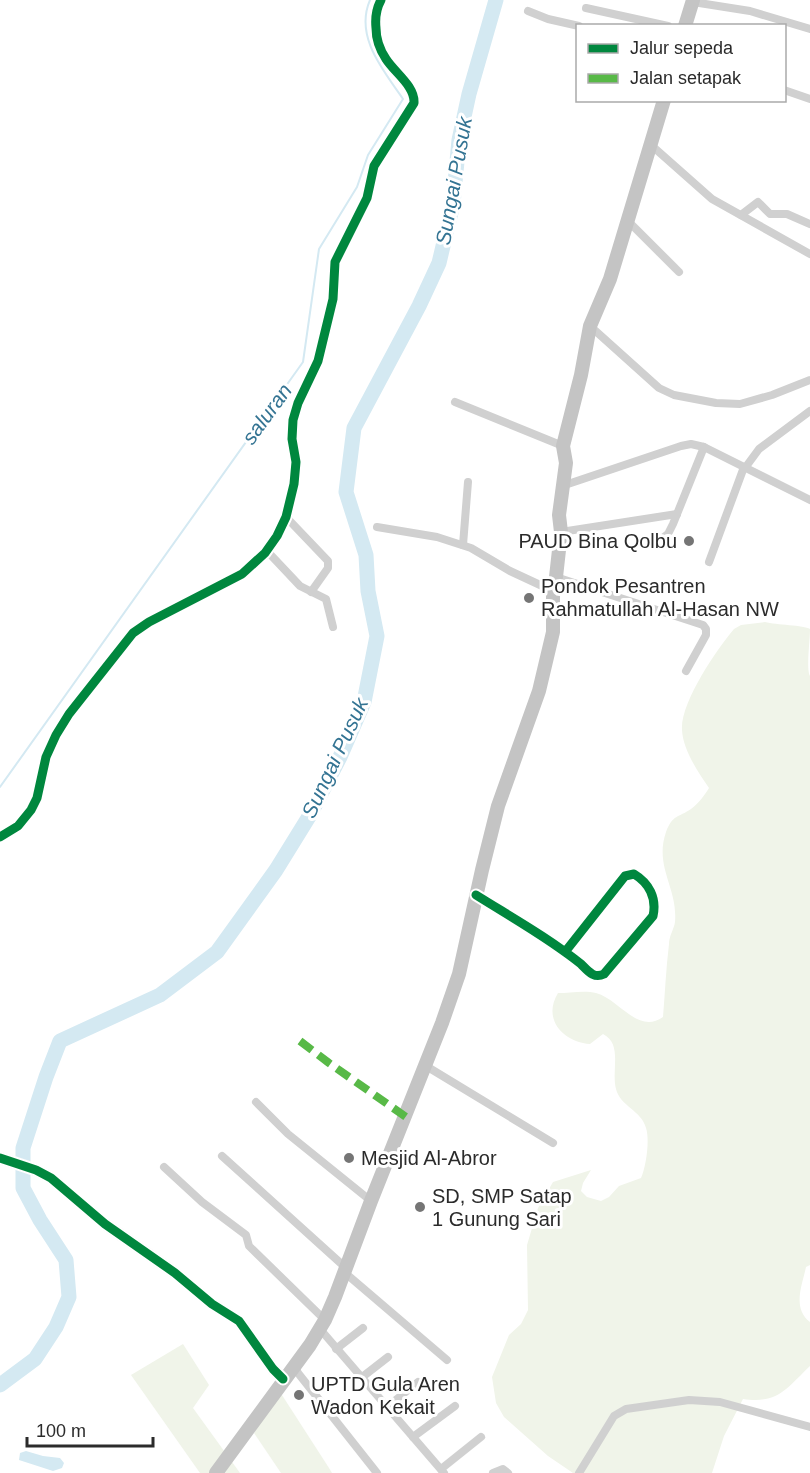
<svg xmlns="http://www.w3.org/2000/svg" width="810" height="1473" font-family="Arial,sans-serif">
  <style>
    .green { fill: #f0f4e9 }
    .water { fill: #d4e9f2 }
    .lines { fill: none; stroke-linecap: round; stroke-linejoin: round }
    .stream { stroke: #d4e9f2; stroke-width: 2 }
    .river { stroke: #d4e9f2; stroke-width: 15 }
    .street { stroke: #d0d0d0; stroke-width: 8 }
    .secondary { stroke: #c9c9c9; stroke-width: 12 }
    .primary { stroke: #c4c4c4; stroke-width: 14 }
    .quiet { stroke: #58b947; stroke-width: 8; stroke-dasharray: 15 8; stroke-linecap: butt }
    .cycleway-casing { stroke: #fff; stroke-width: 13 }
    .cycleway { stroke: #00873e; stroke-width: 9 }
    .poi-dot { fill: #757575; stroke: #fff; stroke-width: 2 }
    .labels { text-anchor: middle; stroke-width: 6; stroke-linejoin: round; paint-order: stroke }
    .poi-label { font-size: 20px; fill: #2b2b2b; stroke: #fff; text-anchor: start }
    .water-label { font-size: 21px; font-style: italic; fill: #347493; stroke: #fff }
  </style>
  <rect width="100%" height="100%" fill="#fff"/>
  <g class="green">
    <path d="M765 622C776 625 804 625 810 629 810 640 806 670 810 676V1265L806 1267C802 1286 792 1308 810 1322V1366C786 1389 778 1404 743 1399L724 1436 712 1473H573L548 1456 504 1417 496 1403 492 1377 509 1335 521 1324 528 1310 527 1245 538 1208 553 1182 591 1170 583 1183 581 1191 587 1197 601 1201 609 1197 619 1186 641 1178C646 1167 650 1140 646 1128 642 1111 620 1106 616 1089 611 1070 623 1044 603 1034L590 1044C563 1042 542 1019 558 993 569 993 585 990 596 993 619 999 638 1035 663 1017 665 993 666 968 669 944 669 936 674 929 675 922 678 888 654 867 666 832 673 814 678 818 691 809 699 803 704 796 709 788 698 772 683 750 682 730 680 703 717 649 734 629L741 625Z"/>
    <path d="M183 1344 209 1385 193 1408 240 1473H200L131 1375Z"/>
    <path d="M280 1392 329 1468 332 1473H281L254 1433Z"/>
  </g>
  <path class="water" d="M26 1451 43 1456 60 1458 64 1463 62 1468 53 1471 19 1460 20 1453Z"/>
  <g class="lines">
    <path class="stream" d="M0 787 303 362 319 249 357 187 368 155 403 99C384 71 354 37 370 0"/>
    <path class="river" d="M0 1385 35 1359 56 1327 69 1297 66 1260 40 1220 23 1188V1148L46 1077 60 1041 160 995 217 952 276 870 310 815 340 757 364 702 377 636 368 591 366 555 346 492 354 428 419 306 439 263 453 204 459 140 469 94 496 0"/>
    <g class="street">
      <path d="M693 2 750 11 810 29"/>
      <path d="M586 8 668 26"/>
      <path d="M528 11 548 19 579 26"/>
      <path d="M784 90 810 99"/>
      <path d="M651 145 712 199 810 254"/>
      <path d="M741 215 758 202 770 214H787L810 224"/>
      <path d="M628 221 679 272"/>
      <path d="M590 326 659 388 674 395 716 403 740 404 772 395 810 380"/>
      <path d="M455 402 563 446"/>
      <path d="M745 468 759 449 810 411"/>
      <path d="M562 486 681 446 691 444 704 447 810 500"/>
      <path d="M286 517 328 561V568L311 592"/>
      <path d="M377 527 437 537 471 548 510 571 553 591"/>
      <path d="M561 532 677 514"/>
      <path d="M659 541 668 534 673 524 704 447"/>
      <path d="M463 545 468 482"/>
      <path d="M267 551 300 586 326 599 333 627"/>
      <path d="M709 562 744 467"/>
      <path d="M556 577 703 625 706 629V635L686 671"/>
      <path d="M0 837 18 826 31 810 37 798 46 757 56 735 69 714 133 633 149 622 242 574 265 553 277 536 286 517 294 484 296 462 292 439 293 420 298 403 318 361 333 299 335 262 367 198 374 166 414 103C415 86 395 73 386 59 380 50 376 39 376 28 375 18 376 9 381 0"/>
      <path d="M476 895C511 917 549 938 581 964 588 971 594 979 604 974L653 916C657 898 649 883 634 874L625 876 565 952"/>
      <path d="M426 1066 553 1143"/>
      <path d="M256 1102 288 1134 371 1201"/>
      <path d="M222 1156 346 1268"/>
      <path d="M164 1167 202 1202 246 1235 249 1246 325 1320"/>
      <path d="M344 1272 447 1360"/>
      <path d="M320 1329 444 1473"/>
      <path d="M336 1349 363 1328"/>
      <path d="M295 1366 298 1373 377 1473"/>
      <path d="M361 1378 388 1357"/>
      <path d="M387 1407 418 1382"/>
      <path d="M413 1437 455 1406"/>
      <path d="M441 1469 481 1437"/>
      <path d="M493 1473 503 1469 508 1473"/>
      <path d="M579 1473 614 1416 626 1409 689 1400 720 1402 810 1427"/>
    </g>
    <path class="secondary" d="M0 1158 36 1170 51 1178 105 1224 175 1273 212 1304 239 1321 273 1369 283 1379"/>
    <g class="primary">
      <path d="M685 26 693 0"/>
      <path d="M216 1473 310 1345 325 1320 335 1297 371 1201 442 1023 459 974 482 870 498 806 539 691 553 632V591L556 577 561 532 559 515 566 463 563 446 581 375 590 326 610 279 664 100"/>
    </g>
    <path class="quiet" d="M300 1041 329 1063 406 1117"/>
    <g class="cycleway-casing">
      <g id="cycleway">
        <path d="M0 837 18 826 31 810 37 798 46 757 56 735 69 714 133 633 149 622 242 574 265 553 277 536 286 517 294 484 296 462 292 439 293 420 298 403 318 361 333 299 335 262 367 198 374 166 414 103C415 86 395 73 386 59 380 50 376 39 376 28 375 18 376 9 381 0"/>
        <path d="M476 895C511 917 549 938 581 964 588 971 594 979 604 974L653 916C657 898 649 883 634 874L625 876 565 952"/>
        <path d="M0 1158 36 1170 51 1178 105 1224 175 1273 212 1304 239 1321 273 1369 283 1379"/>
      </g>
    </g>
    <use href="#cycleway" class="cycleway"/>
  </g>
  <g class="poi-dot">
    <circle cx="689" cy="541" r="6"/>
    <circle cx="529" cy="598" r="6"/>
    <circle cx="349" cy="1158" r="6"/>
    <circle cx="420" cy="1207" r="6"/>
    <circle cx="299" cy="1395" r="6"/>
  </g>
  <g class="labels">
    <g class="poi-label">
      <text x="677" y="548" text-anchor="end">PAUD Bina Qolbu</text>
      <text x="541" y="593">Pondok Pesantren<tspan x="541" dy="23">Rahmatullah Al-Hasan NW</tspan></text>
      <text x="361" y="1165">Mesjid Al-Abror</text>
      <text x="432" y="1203">SD, SMP Satap<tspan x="432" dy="23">1 Gunung Sari</tspan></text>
      <text x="311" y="1391">UPTD Gula Aren<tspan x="311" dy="23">Wadon Kekait</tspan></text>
    </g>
    <g class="water-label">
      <text transform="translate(454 181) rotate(-80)" y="7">Sungai Pusuk</text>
      <text transform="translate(267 414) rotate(-54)" y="7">saluran</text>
      <text transform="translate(335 758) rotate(-65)" y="7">Sungai Pusuk</text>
    </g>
  </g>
  <rect x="576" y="24" width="210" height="78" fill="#ffffff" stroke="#aaaaaa" stroke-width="1.5"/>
  <rect x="588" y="44" width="30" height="9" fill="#00873e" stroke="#aaaaaa" stroke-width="1.5"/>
  <text x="630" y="54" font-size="18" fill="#2b2b2b">Jalur sepeda</text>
  <rect x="588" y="74" width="30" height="9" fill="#58b947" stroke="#aaaaaa" stroke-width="1.5"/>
  <text x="630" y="84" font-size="18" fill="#2b2b2b">Jalan setapak</text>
  <path d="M27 1437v9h126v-9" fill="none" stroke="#2b2b2b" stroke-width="3"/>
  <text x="36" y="1437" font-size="18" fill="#2b2b2b" stroke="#ffffff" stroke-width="4.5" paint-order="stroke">100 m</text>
</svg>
